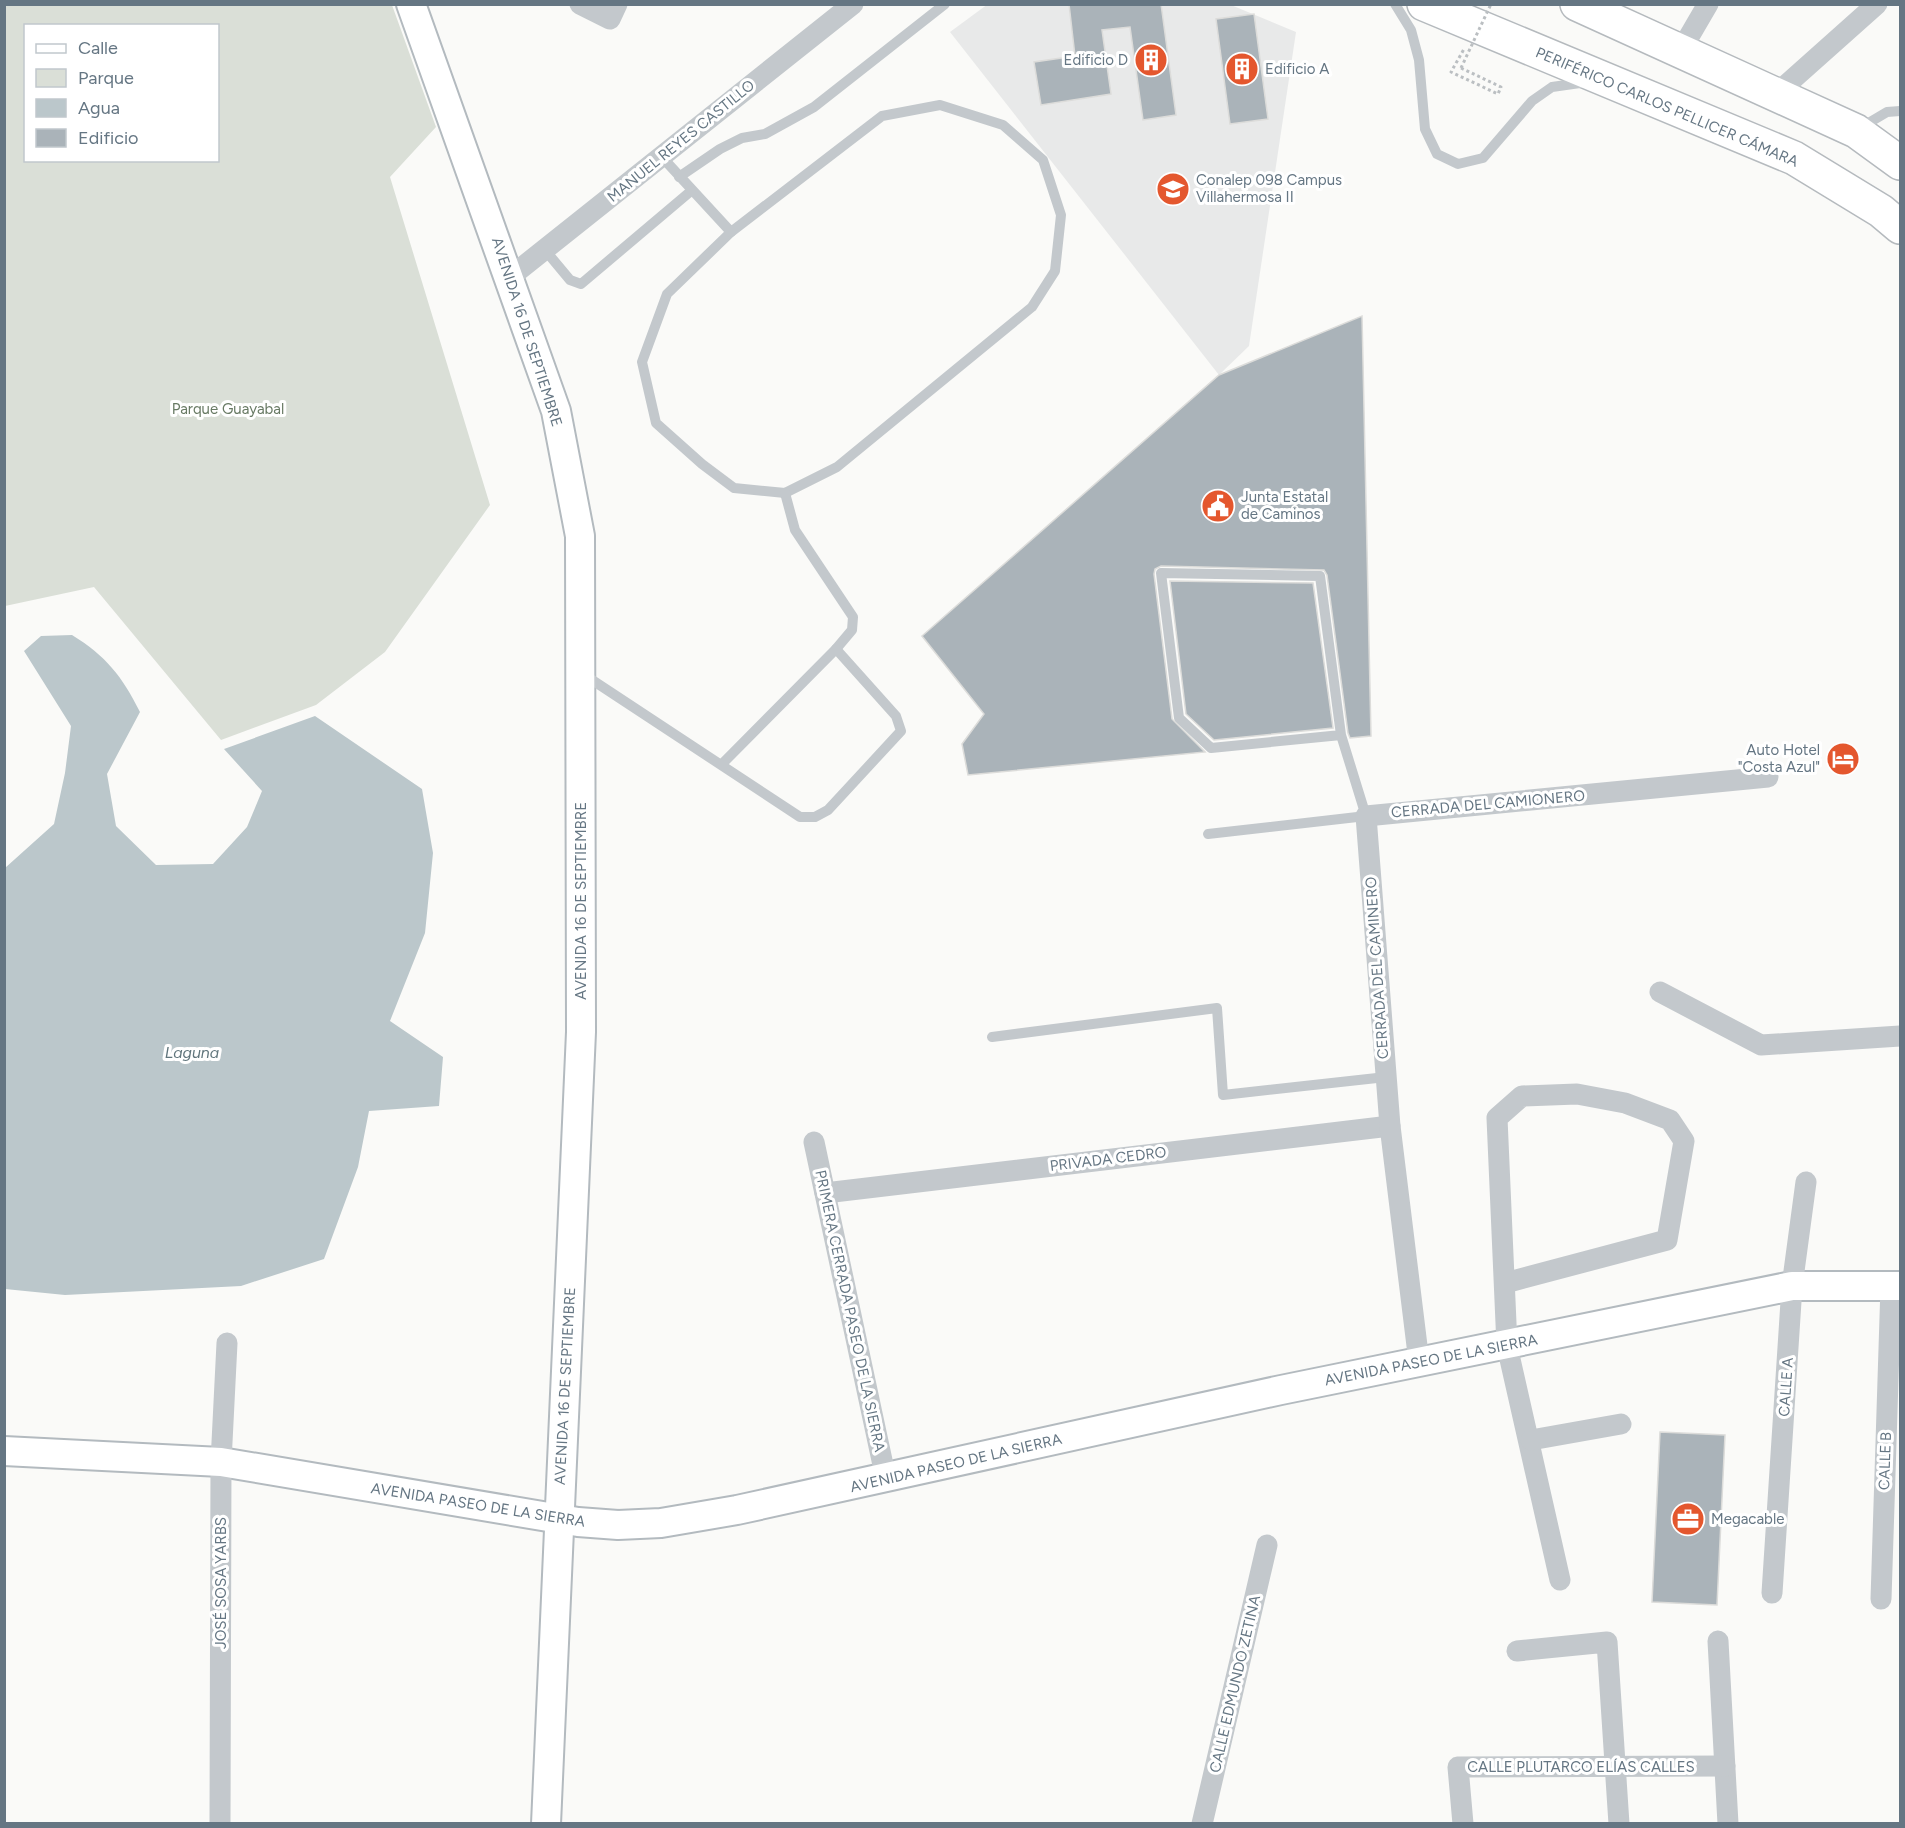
<svg xmlns="http://www.w3.org/2000/svg" width="1905" height="1828" font-family="Figtree,sans-serif">
  <style>
    .built { fill: #e8e9e9 }
    .green { fill: #dadfd7; fill-rule: evenodd }
    .water { fill: #bbc7cb }
    .building { fill: #aab3b9; stroke: #dcdcda; stroke-width: 1.5 }
    .lines { fill: none; stroke-linecap: round; stroke-linejoin: round }
    .secondary-casing { stroke: #b3babf; stroke-width: 32 }
    .primary-casing { stroke: #b5babe; stroke-width: 36 }
    .path { stroke: #bbbfc2; stroke-width: 3; stroke-dasharray: 3 3; stroke-linecap: butt }
    .service { stroke: #c3c8cc; stroke-width: 10 }
    .minor { stroke: #c3c8cc; stroke-width: 21 }
    .secondary { stroke: #fff; stroke-width: 28 }
    .primary { stroke: #fff; stroke-width: 33 }
    .path-bridge { stroke: #bbbfc2; stroke-width: 3; stroke-dasharray: 3 3; stroke-linecap: butt }
    .labels { text-anchor: middle; stroke-width: 6; stroke-linejoin: round; paint-order: stroke }
    .poi-label { font-size: 15px; fill: #657683; stroke: #fff; text-anchor: start }
    .street-label { font-size: 15px; fill: #657683; stroke: #fff }
    .park-label { font-size: 15px; fill: #687a64; stroke: #fff }
    .water-label { font-size: 16px; font-style: italic; fill: #60757c; stroke: #fff }
  </style>
  <rect width="100%" height="100%" fill="#fafaf8"/>
  <path class="built" d="M988 4 1231 5 1296 32 1249 346 1219 375 950 32Z"/>
  <path class="green" d="M4 5H392L436 127 390 177 490 505 385 652 316 705 221 740 94 587 5 606ZM26 26H218V160H26Z"/>
  <path class="water" d="M72 635C106 656 122 676 140 712L107 774 116 826 156 865 213 864 247 827 262 791 224 749 315 716 422 789 433 853 425 933 390 1021 443 1057 439 1106 369 1111 358 1167 324 1259 241 1286 65 1295 5 1289V868L54 824 65 773 71 726 24 651 41 636Z"/>
  <g class="building">
    <path d="M1069 4H1161L1176 115 1143 120 1130 27 1102 30 1111 94 1041 105 1034 62 1075 56Z"/>
    <path d="M1254 14 1268 119 1230 124 1216 19Z"/>
    <path d="M1362 316 1371 736 1350 738 1348 733 1327 575 1324 570 1161 566 1155 569 1154 574 1172 719 1205 752 968 775 962 744 984 714 922 636 1219 375Z"/>
    <path d="M1170 581 1313 583 1333 728 1214 740 1186 714Z"/>
    <path d="M1660 1432 1725 1435 1717 1605 1652 1602Z"/>
  </g>
  <g class="lines">
    <g class="secondary-casing">
      <g id="secondary">
        <path d="M411 4 556 411 580 536 581 1032 546 1824"/>
        <path d="M4 1451 221 1462 578 1522 618 1525 661 1523 737 1510 1281 1390 1792 1286H1900"/>
      </g>
    </g>
    <g class="primary-casing">
      <g id="primary">
        <path d="M1424 4 1794 158 1881 211 1900 227"/>
        <path d="M1577 4 1856 131 1900 163"/>
      </g>
    </g>
    <path class="path" d="M1461 68 1501 87 1498 94 1451 72 1464 49"/>
    <g class="service">
      <path d="M1395 4 1411 30 1419 60 1425 129 1437 154 1458 164 1483 158 1532 101 1552 87 1587 82"/>
      <path d="M940 105 1003 125 1043 160 1061 215 1055 271 1032 307 837 467 785 493 734 488 702 464 656 423 642 362 667 294 731 232 882 116Z"/>
      <path d="M1860 128 1887 112 1900 111"/>
      <path d="M661 156 731 232"/>
      <path d="M679 177 720 149 742 138 765 134 814 107 945 4"/>
      <path d="M545 250 570 280 581 284 691 191"/>
      <path d="M785 493 795 530 853 617 852 630 836 649"/>
      <path d="M583 674 800 817H815L828 810 901 731 896 716 836 649 721 765"/>
      <path d="M1208 834 1366 816 1341 735 1320 576 1161 573 1179 718 1211 748 1341 735"/>
      <path d="M992 1037 1217 1008 1223 1095 1386 1077"/>
    </g>
    <g class="minor">
      <path d="M580 4 610 19 617 4"/>
      <path d="M1680 52 1708 4"/>
      <path d="M1776 94 1877 4"/>
      <path d="M510 277 853 4"/>
      <path d="M1660 992 1761 1045 1900 1036"/>
      <path d="M814 1142 886 1479"/>
      <path d="M825 1193 1390 1126"/>
      <path d="M1505 1283 1667 1240 1684 1141 1670 1120 1625 1103 1577 1094 1522 1096 1497 1118 1507 1346 1560 1580"/>
      <path d="M1419 1362 1390 1126 1366 816 1768 777"/>
      <path d="M1531 1440 1621 1424"/>
      <path d="M1772 1593 1792 1286 1806 1182"/>
      <path d="M1881 1599 1891 1286"/>
      <path d="M1718 1641 1728 1824"/>
      <path d="M1517 1651 1607 1642 1619 1824"/>
      <path d="M220 1824 221 1462 227 1343"/>
      <path d="M1202 1824 1267 1545"/>
      <path d="M1463 1824 1458 1767 1725 1766"/>
    </g>
    <use href="#secondary" class="secondary"/>
    <use href="#primary" class="primary"/>
    <path class="path-bridge" d="M1461 68 1491 4"/>
  </g>
  <defs>
    <g id="building-disc" transform="scale(1.725)"><circle r="9.5" fill="#e4572e" stroke="#fff"/><path d="M-4-6H4V6H1V3H-1V6H-4ZM-2.5-4.3h1.7v1.8h-1.7ZM.8-4.3h1.7v1.8H.8ZM-2.5-1h1.7V.8h-1.7ZM.8-1h1.7V.8H.8Z" fill="#fff"/></g>
    <g id="school-disc" transform="scale(1.725)"><circle r="9.5" fill="#e4572e" stroke="#fff"/><path d="M0-5L7-2L0 1L-7-2ZM-4 1L0 2.5L4 1V4Q0 6-4 4Z" fill="#fff"/></g>
    <g id="civic-disc" transform="scale(1.725)"><circle r="9.5" fill="#e4572e" stroke="#fff"/><path d="M-.6-6.5H3V-4.5H.6V-3L4-1V1h2V6H-6V1h2V-1L-.6-3ZM-1.2 2.5V6h2.4V2.5Z" fill="#fff"/></g>
    <g id="hotel-disc" transform="scale(1.725)"><circle r="9.5" fill="#e4572e" stroke="#fff"/><path d="M-6-4.5h1.5V1H6V5H4.5V3h-9V5H-6ZM-4 0a1.8 1.8 0 1 1 3.6 0ZM.5 0V-2.5h3Q6-2.5 6 0Z" fill="#fff"/></g>
    <g id="office-disc" transform="scale(1.725)"><circle r="9.5" fill="#e4572e" stroke="#fff"/><path d="M-6-3h4V-5.5h4V-3h4V5H-6ZM-1-4.5V-3h2v-1.5ZM-6 0V1H6V0Z" fill="#fff"/></g>
  </defs>
  <g fill-rule="evenodd">
    <use href="#building-disc" x="1151" y="60"/>
    <use href="#building-disc" x="1242" y="69"/>
    <use href="#school-disc" x="1173" y="189"/>
    <use href="#civic-disc" x="1218" y="506"/>
    <use href="#hotel-disc" x="1843" y="759"/>
    <use href="#office-disc" x="1688" y="1519"/>
  </g>
  <g class="labels">
    <g class="poi-label">
      <text x="1128" y="65" text-anchor="end">Edificio D</text>
      <text x="1265" y="74">Edificio A</text>
      <text x="1196" y="185">Conalep 098 Campus<tspan x="1196" dy="17">Villahermosa II</tspan></text>
      <text x="1241" y="502">Junta Estatal<tspan x="1241" dy="17">de Caminos</tspan></text>
      <text x="1820" y="755" text-anchor="end">Auto Hotel<tspan x="1820" dy="17">"Costa Azul"</tspan></text>
      <text x="1711" y="1524">Megacable</text>
    </g>
    <g class="street-label">
      <text transform="translate(1667 107) rotate(23)" y="5">PERIFÉRICO CARLOS PELLICER CÁMARA</text>
      <text transform="translate(681 141) rotate(-39)" y="5">MANUEL REYES CASTILLO</text>
      <text transform="translate(527 332) rotate(72)" y="5">AVENIDA 16 DE SEPTIEMBRE</text>
      <text transform="translate(1488 804) rotate(-5)" y="5">CERRADA DEL CAMIONERO</text>
      <text transform="translate(581 901) rotate(-90)" y="5">AVENIDA 16 DE SEPTIEMBRE</text>
      <text transform="translate(1377 968) rotate(-94)" y="5">CERRADA DEL CAMINERO</text>
      <text transform="translate(1108 1159) rotate(-7)" y="5">PRIVADA CEDRO</text>
      <text transform="translate(850 1311) rotate(78)" y="5">PRIMERA CERRADA PASEO DE LA SIERRA</text>
      <text transform="translate(1431 1360) rotate(-11)" y="5">AVENIDA PASEO DE LA SIERRA</text>
      <text transform="translate(565 1386) rotate(-87)" y="5">AVENIDA 16 DE SEPTIEMBRE</text>
      <text transform="translate(1786 1387) rotate(-86)" y="5">CALLE A</text>
      <text transform="translate(1885 1461) rotate(-88)" y="5">CALLE B</text>
      <text transform="translate(956 1463) rotate(-13)" y="5">AVENIDA PASEO DE LA SIERRA</text>
      <text transform="translate(478 1505) rotate(9)" y="5">AVENIDA PASEO DE LA SIERRA</text>
      <text transform="translate(221 1583) rotate(-90)" y="5">JOSÉ SOSA YARBS</text>
      <text transform="translate(1235 1684) rotate(-77)" y="5">CALLE EDMUNDO ZETINA</text>
      <text x="1581" y="1772">CALLE PLUTARCO ELÍAS CALLES</text>
    </g>
    <g class="park-label">
      <text x="228" y="414">Parque Guayabal</text>
    </g>
    <g class="water-label">
      <text x="192" y="1058">Laguna</text>
    </g>
  </g>
  <rect width="1905" height="1828" fill="none" stroke="#657683" stroke-width="12"/>
  <rect x="24" y="24" width="195" height="138" fill="#ffffff" stroke="#c1c8cd" stroke-width="1.5"/>
  <rect x="36" y="44" width="30" height="9" fill="#ffffff" stroke="#c1c8cd" stroke-width="1.5"/>
  <text x="78" y="54" font-size="18" fill="#657683">Calle</text>
  <rect x="36" y="69" width="30" height="18" fill="#dadfd7" stroke="#c1c8cd" stroke-width="1.5"/>
  <text x="78" y="84" font-size="18" fill="#657683">Parque</text>
  <rect x="36" y="99" width="30" height="18" fill="#bbc7cb" stroke="#c1c8cd" stroke-width="1.5"/>
  <text x="78" y="114" font-size="18" fill="#657683">Agua</text>
  <rect x="36" y="129" width="30" height="18" fill="#aab3b9" stroke="#c1c8cd" stroke-width="1.5"/>
  <text x="78" y="144" font-size="18" fill="#657683">Edificio</text>
</svg>
